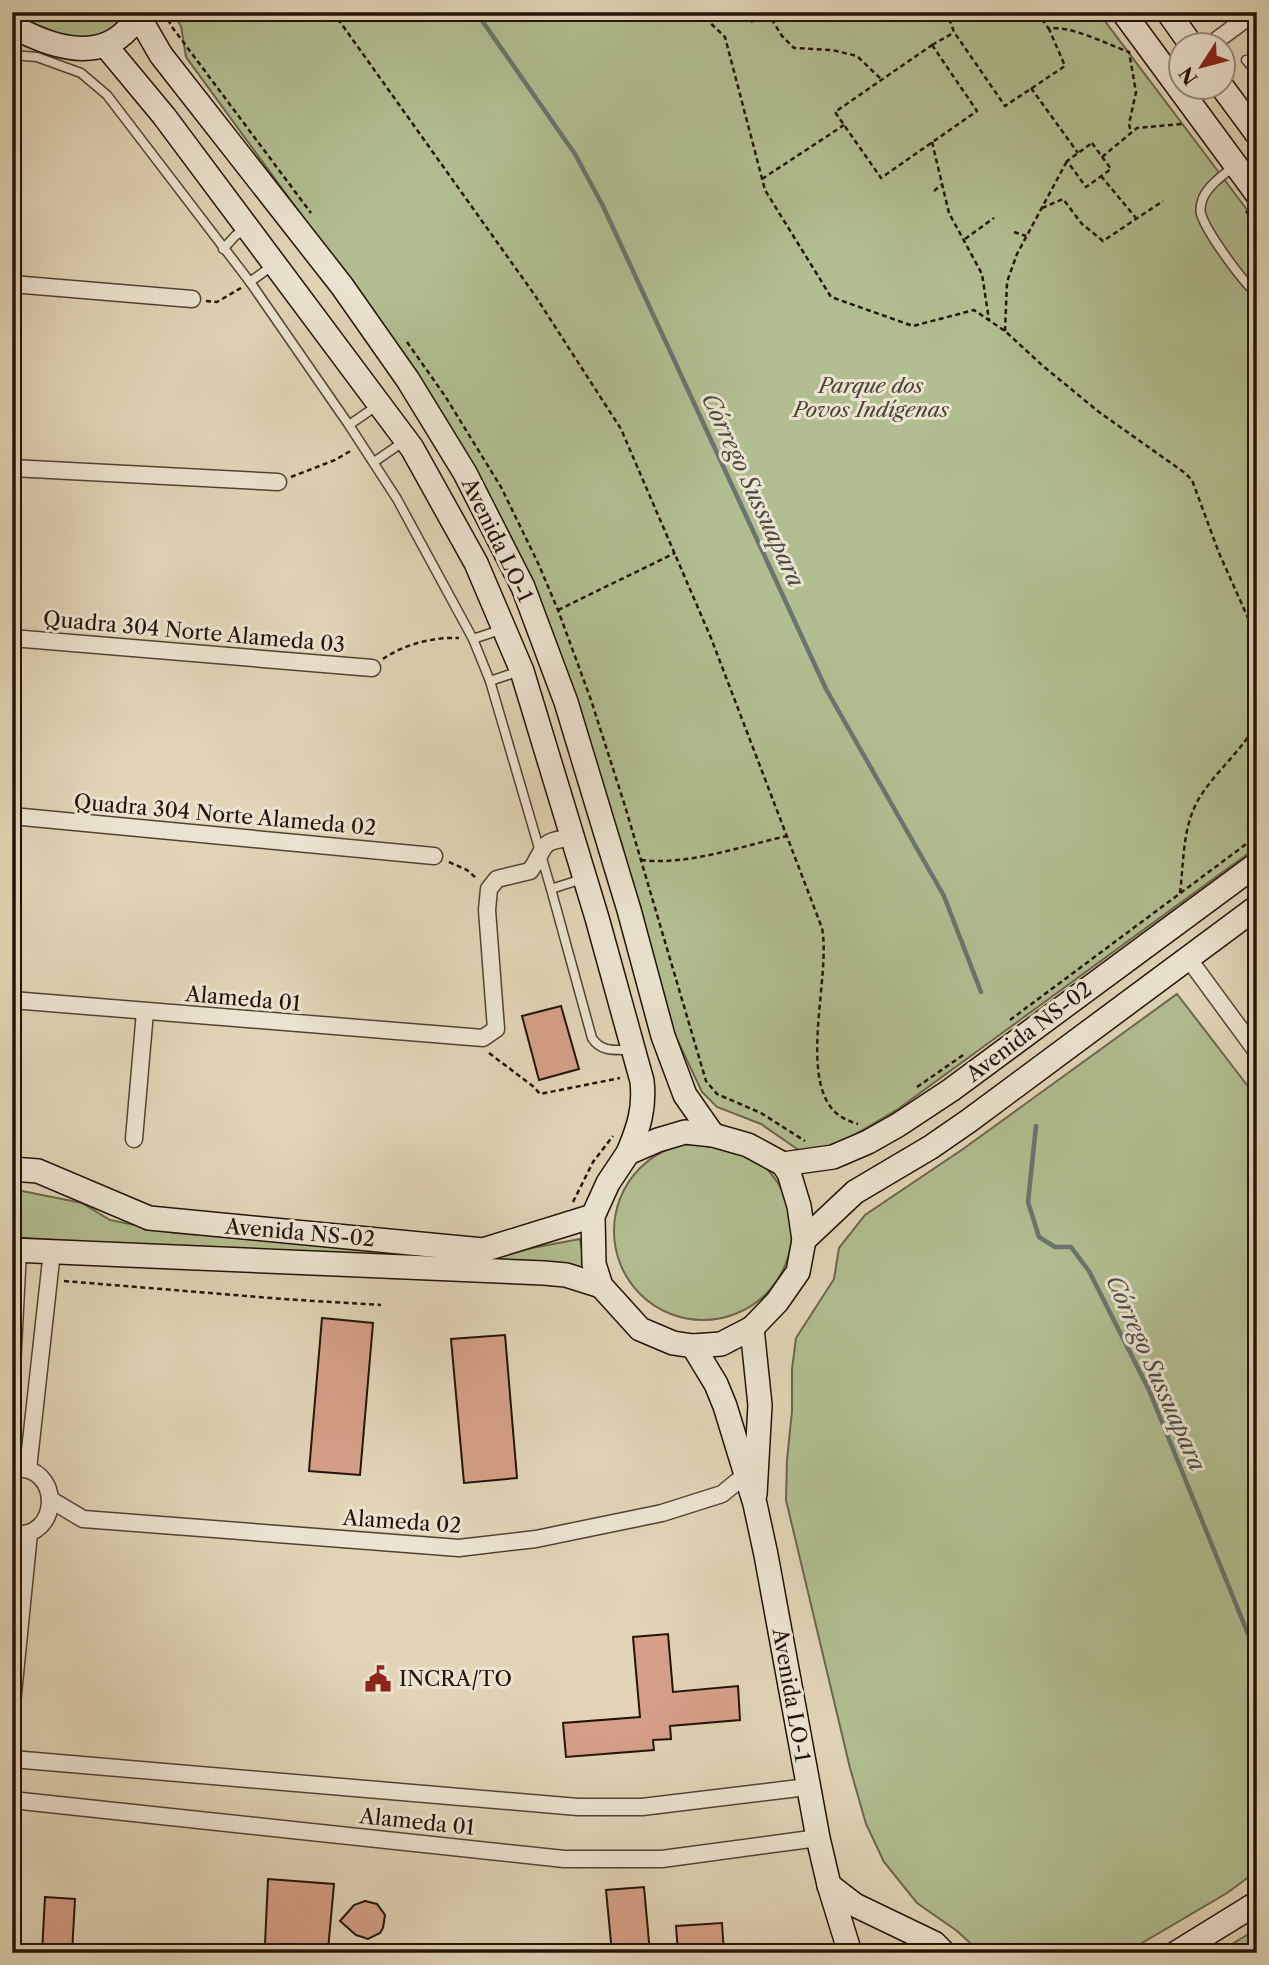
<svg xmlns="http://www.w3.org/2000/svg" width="1269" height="1965" font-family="'Libre Caslon Text',serif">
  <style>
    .green { fill: #b1be90; stroke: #6a684c; stroke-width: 2 }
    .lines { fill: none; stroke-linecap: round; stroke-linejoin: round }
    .stream { stroke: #687570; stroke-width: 4.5 }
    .building { fill: #d6a088; stroke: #221307; stroke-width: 2 }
    .lane-casing { stroke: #524433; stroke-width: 11 }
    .street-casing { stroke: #524433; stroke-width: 19 }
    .secondary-casing { stroke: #221307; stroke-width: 26 }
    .path { stroke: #221307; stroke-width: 2.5; stroke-dasharray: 5 3.5; stroke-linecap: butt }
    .lane { stroke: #ece4d0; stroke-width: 8 }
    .street { stroke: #ece4d0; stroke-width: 16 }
    .secondary { stroke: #ece4d0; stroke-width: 23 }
    .labels { text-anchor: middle; stroke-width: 6; stroke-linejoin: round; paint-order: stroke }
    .park-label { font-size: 21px; font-style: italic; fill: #4d4630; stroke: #ece4d0 }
    .street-label { font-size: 21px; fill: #221307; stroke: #ece4d0 }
    .poi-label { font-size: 21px; fill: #221307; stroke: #ece4d0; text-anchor: start }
    .water-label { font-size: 23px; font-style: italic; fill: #4b4c44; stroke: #ece4d0 }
  </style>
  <rect width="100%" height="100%" fill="#e1d5b6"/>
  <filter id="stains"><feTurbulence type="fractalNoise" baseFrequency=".00286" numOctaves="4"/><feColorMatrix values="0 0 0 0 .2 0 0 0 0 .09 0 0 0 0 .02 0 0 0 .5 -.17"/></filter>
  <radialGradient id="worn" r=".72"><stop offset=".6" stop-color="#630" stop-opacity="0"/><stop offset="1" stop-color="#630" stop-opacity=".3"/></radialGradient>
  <g class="green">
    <path d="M16 12H126C109 41 64 49 36 32 29 27 22 18 16 12Z"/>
    <path d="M172 12H1098L1257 223V847L898 1109 849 1138 826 1148 800 1151 761 1124 717 1107 702 1092 675 1035 621 842 598 787 572 697 354 287 186 57 181 26Z"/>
    <path d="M1177 994 1257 1098V1871L1227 1893 1125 1953H981L957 1931 917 1903 884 1862 866 1824 850 1768 786 1500 787 1460 792 1411V1369L796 1338 834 1279 839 1248 865 1215 963 1149Z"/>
    <circle cx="703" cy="1231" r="89"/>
    <path d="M12 1189 82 1203 110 1220 175 1233 484 1257 580 1239 586 1274 12 1237Z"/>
    <path d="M1257 1929V1953H1217Z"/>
  </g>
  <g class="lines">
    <g class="stream">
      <path d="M476 12 575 154 603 206 826 689 944 896 981 992"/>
      <path d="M1036 1126 1028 1202 1039 1237 1055 1247H1071L1089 1271 1149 1390 1257 1656"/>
    </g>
  </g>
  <g class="building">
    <path d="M561 1006 579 1069 539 1080 522 1016Z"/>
    <path d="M322 1318 373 1323 360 1475 309 1471Z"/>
    <path d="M505 1335 517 1478 464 1483 451 1339Z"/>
    <path d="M668 1634 673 1692 738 1686 740 1720 670 1726 671 1739 653 1740 654 1750 566 1757 563 1723 640 1717 633 1637Z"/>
    <path d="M268 1879 334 1884 328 1950 265 1944Z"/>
    <path d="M644 1887 650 1953H612L606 1890Z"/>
    <path d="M45 1897 75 1899 72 1953H42Z"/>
    <path d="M365 1901 377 1904 385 1915 383 1928 380 1933 368 1939 356 1935 340 1921 354 1905Z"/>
    <path d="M722 1923 724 1953H678L676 1926Z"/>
  </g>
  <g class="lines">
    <g class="lane-casing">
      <g id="lane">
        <path d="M12 55 37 57 81 73 107 95 250 282 349 425 397 499 473 639 490 681 551 889 592 1038C601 1052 614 1050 630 1050"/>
        <path d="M1246 60 1257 73"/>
        <path d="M1233 167C1222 176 1209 185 1203 198 1201 203 1200 209 1201 214 1207 233 1242 281 1257 294"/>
        <path d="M223 249 236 235 248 230"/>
        <path d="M250 282 273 265"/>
        <path d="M349 425 378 405"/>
        <path d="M374 462 403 442"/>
        <path d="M473 639 500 630"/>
        <path d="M490 681 520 671"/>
        <path d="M551 889 582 879"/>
      </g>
    </g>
    <g class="street-casing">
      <g id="street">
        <path d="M1209 46 1255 12"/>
        <path d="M12 284 192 299"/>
        <path d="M12 468 278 482"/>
        <path d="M12 638 372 668"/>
        <path d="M12 816 434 856"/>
        <path d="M1188 958 1257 1052"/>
        <path d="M12 1000 483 1038 496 1029 487 910 489 889 497 879 530 871C547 848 537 840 573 838"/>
        <path d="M134 1139 145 1012"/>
        <path d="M12 1367 18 1251"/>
        <path d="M12 1469C63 1462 62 1541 12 1534"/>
        <path d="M28 1469 52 1251"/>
        <path d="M51 1500 83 1519 459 1548 536 1539 662 1513 722 1494 744 1476"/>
        <path d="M12 1704 29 1533"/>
        <path d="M12 1759 578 1807H642L807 1787"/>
        <path d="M12 1800 564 1859H662L818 1838"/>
      </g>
    </g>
    <g class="secondary-casing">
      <g id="secondary">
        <path d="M1123 12 1257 194"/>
        <path d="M1168 12 1192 46"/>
        <path d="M139 17 161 55 342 286 408 380 465 473 523 587 566 702 629 910 663 1036 685 1095 713 1135"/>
        <path d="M12 26C47 45 96 64 128 29 133 24 138 19 141 12"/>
        <path d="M105 45 164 116 412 448 476 563 522 671 597 918 642 1081C645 1108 639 1127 628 1153"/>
        <path d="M1223 88 1257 134"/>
        <path d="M685 1132 713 1135 748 1145 783 1164 789 1173 799 1206 804 1240 798 1272 777 1302 752 1328 721 1344 693 1346 673 1343 640 1329 601 1286 594 1264 593 1216 608 1183 628 1153 658 1140Z"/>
        <path d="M783 1164 833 1157 868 1142 898 1125 951 1090 1257 864"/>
        <path d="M12 1169 38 1171 149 1218 483 1250 593 1216"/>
        <path d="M804 1240 855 1192 931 1147 970 1120 1257 907"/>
        <path d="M12 1250 544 1273 566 1275 601 1286"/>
        <path d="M752 1328 760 1405 755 1494"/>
        <path d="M693 1346 716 1384 725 1406 755 1504 766 1555 818 1838 829 1885 850 1953"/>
        <path d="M829 1885 855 1905 934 1943 944 1953"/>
        <path d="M1176 1953 1257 1903"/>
      </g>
    </g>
    <g class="path">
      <path d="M164 12 172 27 311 213"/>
      <path d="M333 12 534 294 621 429 711 638 822 928C831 975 799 1074 834 1111 841 1118 849 1121 858 1124"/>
      <path d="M699 12 725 37 765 190 831 297 913 326 974 310 1005 331 1043 366 1099 412 1185 473 1192 480 1219 553 1257 638"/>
      <path d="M767 12 782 36 794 48 832 50 857 56 882 80"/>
      <path d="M859 12 865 15 864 12"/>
      <path d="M956 12 950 21 954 32 1005 106 1065 66 1049 29C1068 24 1109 45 1129 52L1136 92 1129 124 1131 133"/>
      <path d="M1037 12 1049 29"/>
      <path d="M1099 12 1105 20"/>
      <path d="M751 22 765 12"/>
      <path d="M932 45 977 111 881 178 835 112Z"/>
      <path d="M932 45 953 33"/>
      <path d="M1031 88 1078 153"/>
      <path d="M932 142 949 213 982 274 989 320"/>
      <path d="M1092 143 1111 169 1086 187 1067 161Z"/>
      <path d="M1102 157 1137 128 1182 124"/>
      <path d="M1101 176 1136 218"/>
      <path d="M762 179 844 125"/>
      <path d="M934 191 941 185"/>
      <path d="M1042 208 1063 199 1082 224 1103 241 1163 201"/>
      <path d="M1246 211 1257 226"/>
      <path d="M1014 232 1026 236"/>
      <path d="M965 239 994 218"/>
      <path d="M206 301 217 302 241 288"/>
      <path d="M1005 331 1007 282 1017 254 1067 161"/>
      <path d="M407 342 445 396 501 487 538 563 558 610 591 700 625 806 706 1081 717 1094 761 1113 805 1141"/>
      <path d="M291 477 335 460 352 450"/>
      <path d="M558 610 675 553"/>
      <path d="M383 659C404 644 434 637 459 638"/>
      <path d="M641 860C686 866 742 846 787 836"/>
      <path d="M449 862 467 870 476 878"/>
      <path d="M1180 893C1183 868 1183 839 1191 816 1203 780 1240 756 1257 722"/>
      <path d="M1010 1020 1257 836"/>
      <path d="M489 1053 534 1087 540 1094 620 1078"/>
      <path d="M917 1087 966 1053"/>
      <path d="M573 1202 593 1162 613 1136"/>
      <path d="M64 1281 283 1299 381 1305"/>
    </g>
    <use href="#lane" class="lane"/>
    <use href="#street" class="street"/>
    <use href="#secondary" class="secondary"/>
  </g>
  <defs>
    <g id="civic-bare" transform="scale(2.1)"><path d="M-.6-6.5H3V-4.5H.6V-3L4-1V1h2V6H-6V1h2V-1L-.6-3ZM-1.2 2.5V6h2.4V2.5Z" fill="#8f2418" stroke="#ece4d0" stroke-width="2.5" paint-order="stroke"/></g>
  </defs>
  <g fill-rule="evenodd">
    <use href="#civic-bare" x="378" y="1679"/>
  </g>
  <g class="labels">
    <g class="park-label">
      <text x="871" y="393">Parque dos<tspan x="871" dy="24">Povos Indígenas</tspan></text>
    </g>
    <g class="street-label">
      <text transform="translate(497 540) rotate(64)" y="7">Avenida LO-1</text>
      <text transform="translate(194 632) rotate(5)" y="7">Quadra 304 Norte Alameda 03</text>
      <text transform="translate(225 815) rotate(5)" y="7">Quadra 304 Norte Alameda 02</text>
      <text transform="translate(243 999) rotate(5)" y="7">Alameda 01</text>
      <text transform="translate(1029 1032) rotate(-37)" y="7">Avenida NS-02</text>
      <text transform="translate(300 1233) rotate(5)" y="7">Avenida NS-02</text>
      <text transform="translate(402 1522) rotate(4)" y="7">Alameda 02</text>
      <text transform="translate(791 1695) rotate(80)" y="7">Avenida LO-1</text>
      <text transform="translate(417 1822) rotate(6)" y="7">Alameda 01</text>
    </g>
    <g class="poi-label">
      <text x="399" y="1686">INCRA/TO</text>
    </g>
    <g class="water-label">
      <text transform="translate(753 490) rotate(65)" y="8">Córrego Sussuapara</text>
      <text transform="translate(1156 1373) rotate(66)" y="8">Córrego Sussuapara</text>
    </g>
  </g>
  <rect width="1269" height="1965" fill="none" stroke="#e1d5b6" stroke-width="42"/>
  <rect x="14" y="14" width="1241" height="1937" fill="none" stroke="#221307" stroke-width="3.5"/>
  <rect x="21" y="21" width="1227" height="1923" fill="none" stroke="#221307" stroke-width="2"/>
  <g transform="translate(1202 66) rotate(234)"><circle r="33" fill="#ece4d0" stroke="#9b9080" stroke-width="2"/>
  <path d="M0-5L12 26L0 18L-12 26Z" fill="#8f2418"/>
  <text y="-10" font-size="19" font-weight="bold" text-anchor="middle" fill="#221307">N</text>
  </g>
  <rect width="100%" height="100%" filter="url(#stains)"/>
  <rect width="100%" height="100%" fill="url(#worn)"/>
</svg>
